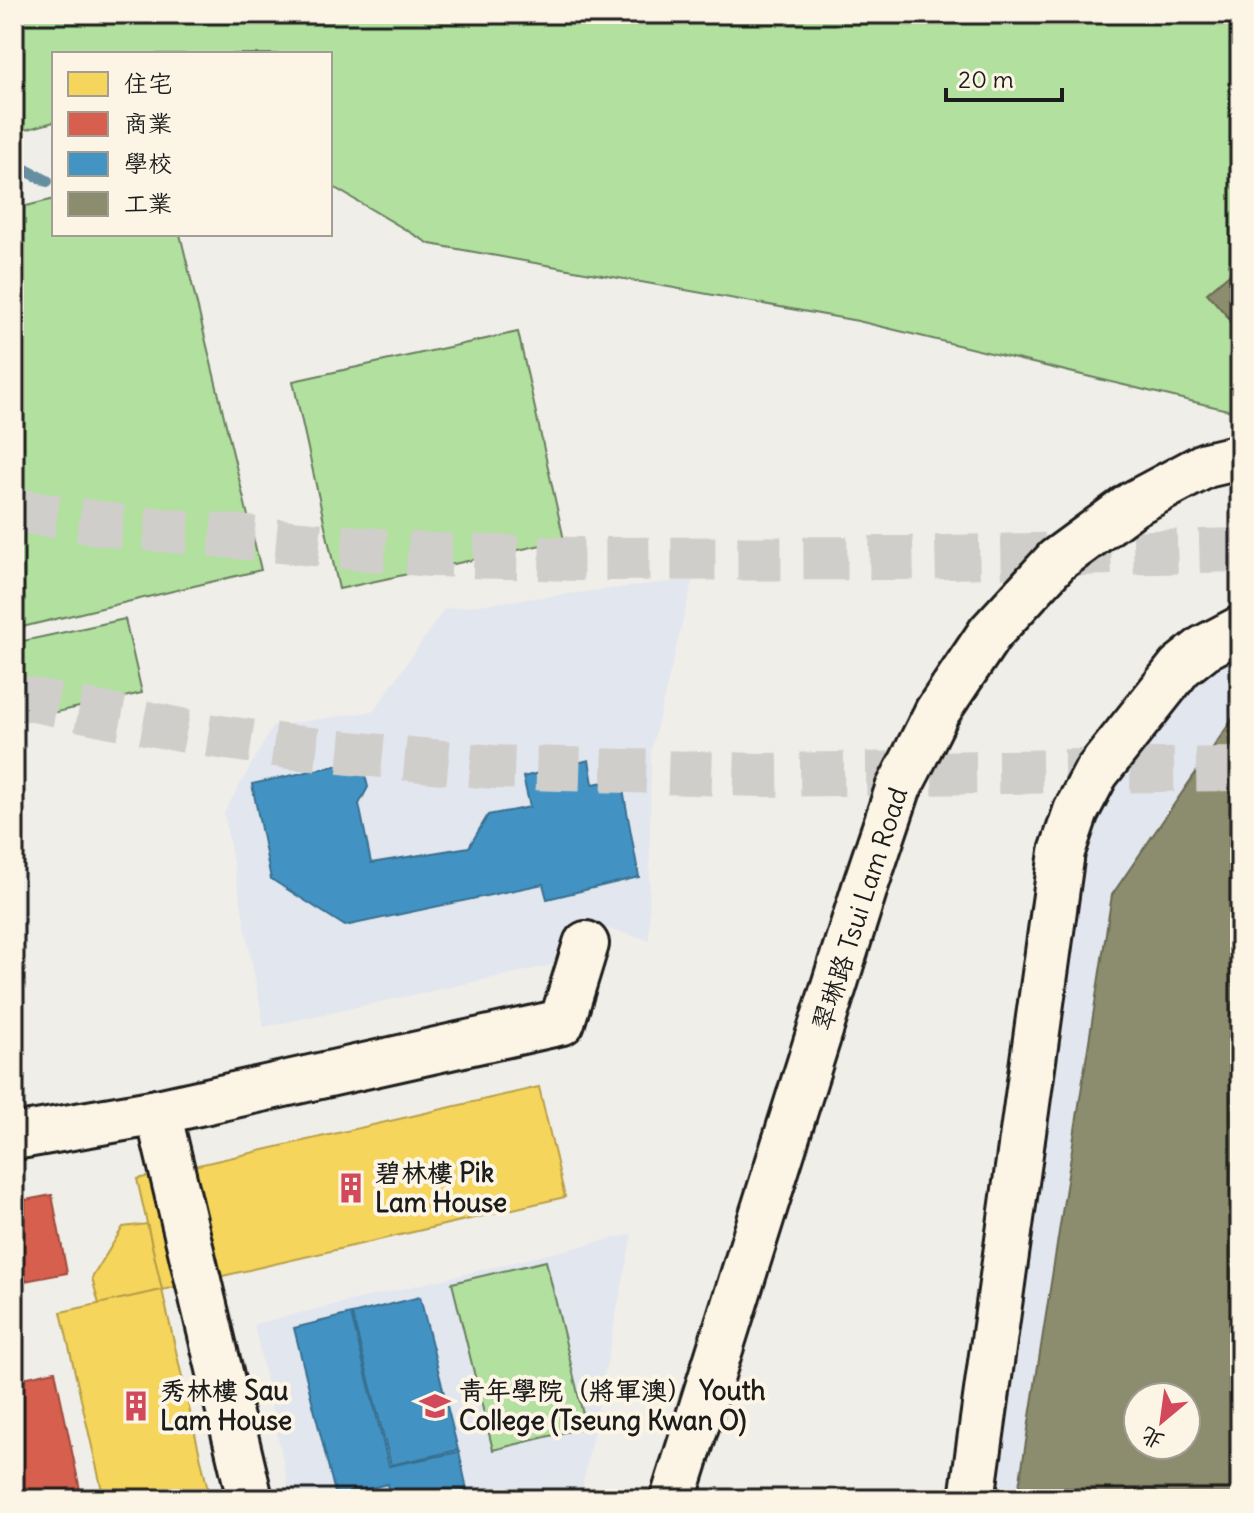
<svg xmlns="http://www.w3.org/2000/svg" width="1254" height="1513" font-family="Delius,'LXGW WenKai TC',sans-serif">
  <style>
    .built { fill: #e2e6ee; fill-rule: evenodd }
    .green { fill: #b2e09f; stroke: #677e5e; stroke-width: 2 }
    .homes { fill: #f6d55c; stroke: #b59e49; stroke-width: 2 }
    .shops { fill: #d6604d; stroke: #9e4c3e; stroke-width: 2 }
    .schools { fill: #4393c3; stroke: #376f91; stroke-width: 2 }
    .industry { fill: #8c8c6e; stroke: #6a6a55; stroke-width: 2; fill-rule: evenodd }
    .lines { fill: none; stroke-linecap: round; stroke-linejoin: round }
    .stream { stroke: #668ea1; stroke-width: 12 }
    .highway-tunnel { stroke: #d0ceca; stroke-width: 44; stroke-dasharray: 44 22; stroke-linecap: butt }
    .minor-casing { stroke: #1c1c1c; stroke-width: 50 }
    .minor { stroke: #fcf5e5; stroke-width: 44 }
    .labels { text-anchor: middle; stroke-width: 8; stroke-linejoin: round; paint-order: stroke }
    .street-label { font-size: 26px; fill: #1c1c1c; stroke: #fcf5e5 }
    .poi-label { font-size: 26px; font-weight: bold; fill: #1c1c1c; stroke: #fcf5e5; text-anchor: start }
  </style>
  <rect width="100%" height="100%" fill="#f0eee9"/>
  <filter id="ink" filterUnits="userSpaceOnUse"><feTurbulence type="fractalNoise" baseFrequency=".0125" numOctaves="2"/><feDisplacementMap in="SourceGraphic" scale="16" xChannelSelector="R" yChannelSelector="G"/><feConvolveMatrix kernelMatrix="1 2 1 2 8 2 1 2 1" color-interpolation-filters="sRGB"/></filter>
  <g filter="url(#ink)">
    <g class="built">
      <path d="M693 579 651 751 649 940 578 921 553 965 264 1027 224 813 273 726 374 711 444 609Z"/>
      <path d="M1240 603V1499H949L1038 863 1075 762 1156 660 1191 629ZM1138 1397H1186V1445H1138Z"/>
      <path d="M632 1234 580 1499H291L254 1324Z"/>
    </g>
    <g class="green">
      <path d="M14 14H1233L1240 19V413L858 321 430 244 330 185V54H54V122L14 133Z"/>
      <path d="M54 199V234H180L261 570 14 629V209Z"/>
      <path d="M518 332 564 540 339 589 293 381Z"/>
      <path d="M125 619 142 693 21 720 14 690V643Z"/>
      <path d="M546 1261 586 1427 493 1450 452 1283Z"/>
    </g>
    <g class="homes">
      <path d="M539 1087 565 1197 162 1290 137 1179Z"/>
      <path d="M147 1224 162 1290 99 1304 92 1278 123 1227Z"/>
      <path d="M162 1290 210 1499H104L61 1312Z"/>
    </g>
    <g class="shops">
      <path d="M52 1195 67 1273 14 1283V1202Z"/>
      <path d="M55 1371 82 1499H14V1380Z"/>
    </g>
    <g class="schools">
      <path d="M589 760 593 784 621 779 639 877 547 899 543 884 345 926 271 879 252 784 348 763 365 775 368 787 359 804 371 863 469 847 488 815 530 807 523 777Z"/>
      <path d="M420 1297 458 1450 391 1465 352 1314Z"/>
      <path d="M351 1314 389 1466 459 1452 469 1499H390L387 1484 336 1497 294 1328Z"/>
    </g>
    <g class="industry">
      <path d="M1240 265V331L1207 293Z"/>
      <path d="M1240 708V1499H1017L1112 895ZM1138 1397H1186V1445H1138Z"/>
    </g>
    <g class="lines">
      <path class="stream" d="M14 164 47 181"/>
      <g class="highway-tunnel">
        <path d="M14 510 119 526 431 555 577 559 906 558 1240 550"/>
        <path d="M14 696 200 734 290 747 493 767 761 775 1240 769"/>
      </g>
      <g class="minor-casing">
        <g id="minor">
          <path d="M158 1112 562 1022 586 944"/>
          <path d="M14 1137 158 1112 250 1499"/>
          <path d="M673 1499 866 884 898 789 909 768 937 712 990 633 1057 560 1133 504 1206 465 1240 457"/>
          <path d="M972 1499 1062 852 1076 811 1096 773 1180 667 1204 648 1240 629"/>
        </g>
      </g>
      <use href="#minor" class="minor"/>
    </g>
  </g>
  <defs>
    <g id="building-bare" transform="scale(2.4)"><path d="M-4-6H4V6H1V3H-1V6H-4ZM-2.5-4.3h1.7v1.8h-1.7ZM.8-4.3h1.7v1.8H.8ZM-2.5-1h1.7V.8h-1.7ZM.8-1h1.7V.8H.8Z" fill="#d1495b" stroke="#fcf5e5" stroke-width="2.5" paint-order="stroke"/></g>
    <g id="university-bare" transform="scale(2.4)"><path d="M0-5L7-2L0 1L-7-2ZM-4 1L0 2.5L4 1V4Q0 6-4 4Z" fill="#d1495b" stroke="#fcf5e5" stroke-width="2.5" paint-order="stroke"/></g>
  </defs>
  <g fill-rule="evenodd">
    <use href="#building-bare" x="351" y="1188"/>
    <use href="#building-bare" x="136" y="1406"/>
    <use href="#university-bare" x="435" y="1406"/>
  </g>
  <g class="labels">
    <g class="street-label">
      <text transform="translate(860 909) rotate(-72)" y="9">翠琳路 Tsui Lam Road</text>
    </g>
    <g class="poi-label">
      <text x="375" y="1182">碧林樓 Pik<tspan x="375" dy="30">Lam House</tspan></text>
      <text x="160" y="1400">秀林樓 Sau<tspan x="160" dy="30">Lam House</tspan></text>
      <text x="459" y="1400">青年學院（將軍澳） Youth<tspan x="459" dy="30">College (Tseung Kwan O)</tspan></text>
    </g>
  </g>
  <rect width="1254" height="1513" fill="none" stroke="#fcf5e5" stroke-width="48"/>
  <rect x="24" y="24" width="1206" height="1465" fill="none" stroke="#1c1c1c" stroke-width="3" filter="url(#ink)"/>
  <rect x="52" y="52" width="280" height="184" fill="#fcf5e5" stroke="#a29e95" stroke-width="2"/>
  <rect x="68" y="72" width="40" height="24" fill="#f6d55c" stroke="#a29e95" stroke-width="2"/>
  <text x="124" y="92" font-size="24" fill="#1c1c1c">住宅</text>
  <rect x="68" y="112" width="40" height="24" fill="#d6604d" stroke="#a29e95" stroke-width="2"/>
  <text x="124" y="132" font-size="24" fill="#1c1c1c">商業</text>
  <rect x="68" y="152" width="40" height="24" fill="#4393c3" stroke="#a29e95" stroke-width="2"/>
  <text x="124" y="172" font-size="24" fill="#1c1c1c">學校</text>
  <rect x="68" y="192" width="40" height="24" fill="#8c8c6e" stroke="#a29e95" stroke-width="2"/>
  <text x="124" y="212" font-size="24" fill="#1c1c1c">工業</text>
  <g transform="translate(1162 1421) rotate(209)"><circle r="38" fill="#fcf5e5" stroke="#a29e95" stroke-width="2"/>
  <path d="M0-6L14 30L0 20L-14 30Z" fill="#d1495b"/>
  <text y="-12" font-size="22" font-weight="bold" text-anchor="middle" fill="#1c1c1c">北</text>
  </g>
  <path d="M946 88v12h116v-12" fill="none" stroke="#1c1c1c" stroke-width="4"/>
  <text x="958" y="88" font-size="24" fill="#1c1c1c" stroke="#fcf5e5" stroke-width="6" paint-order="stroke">20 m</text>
</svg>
